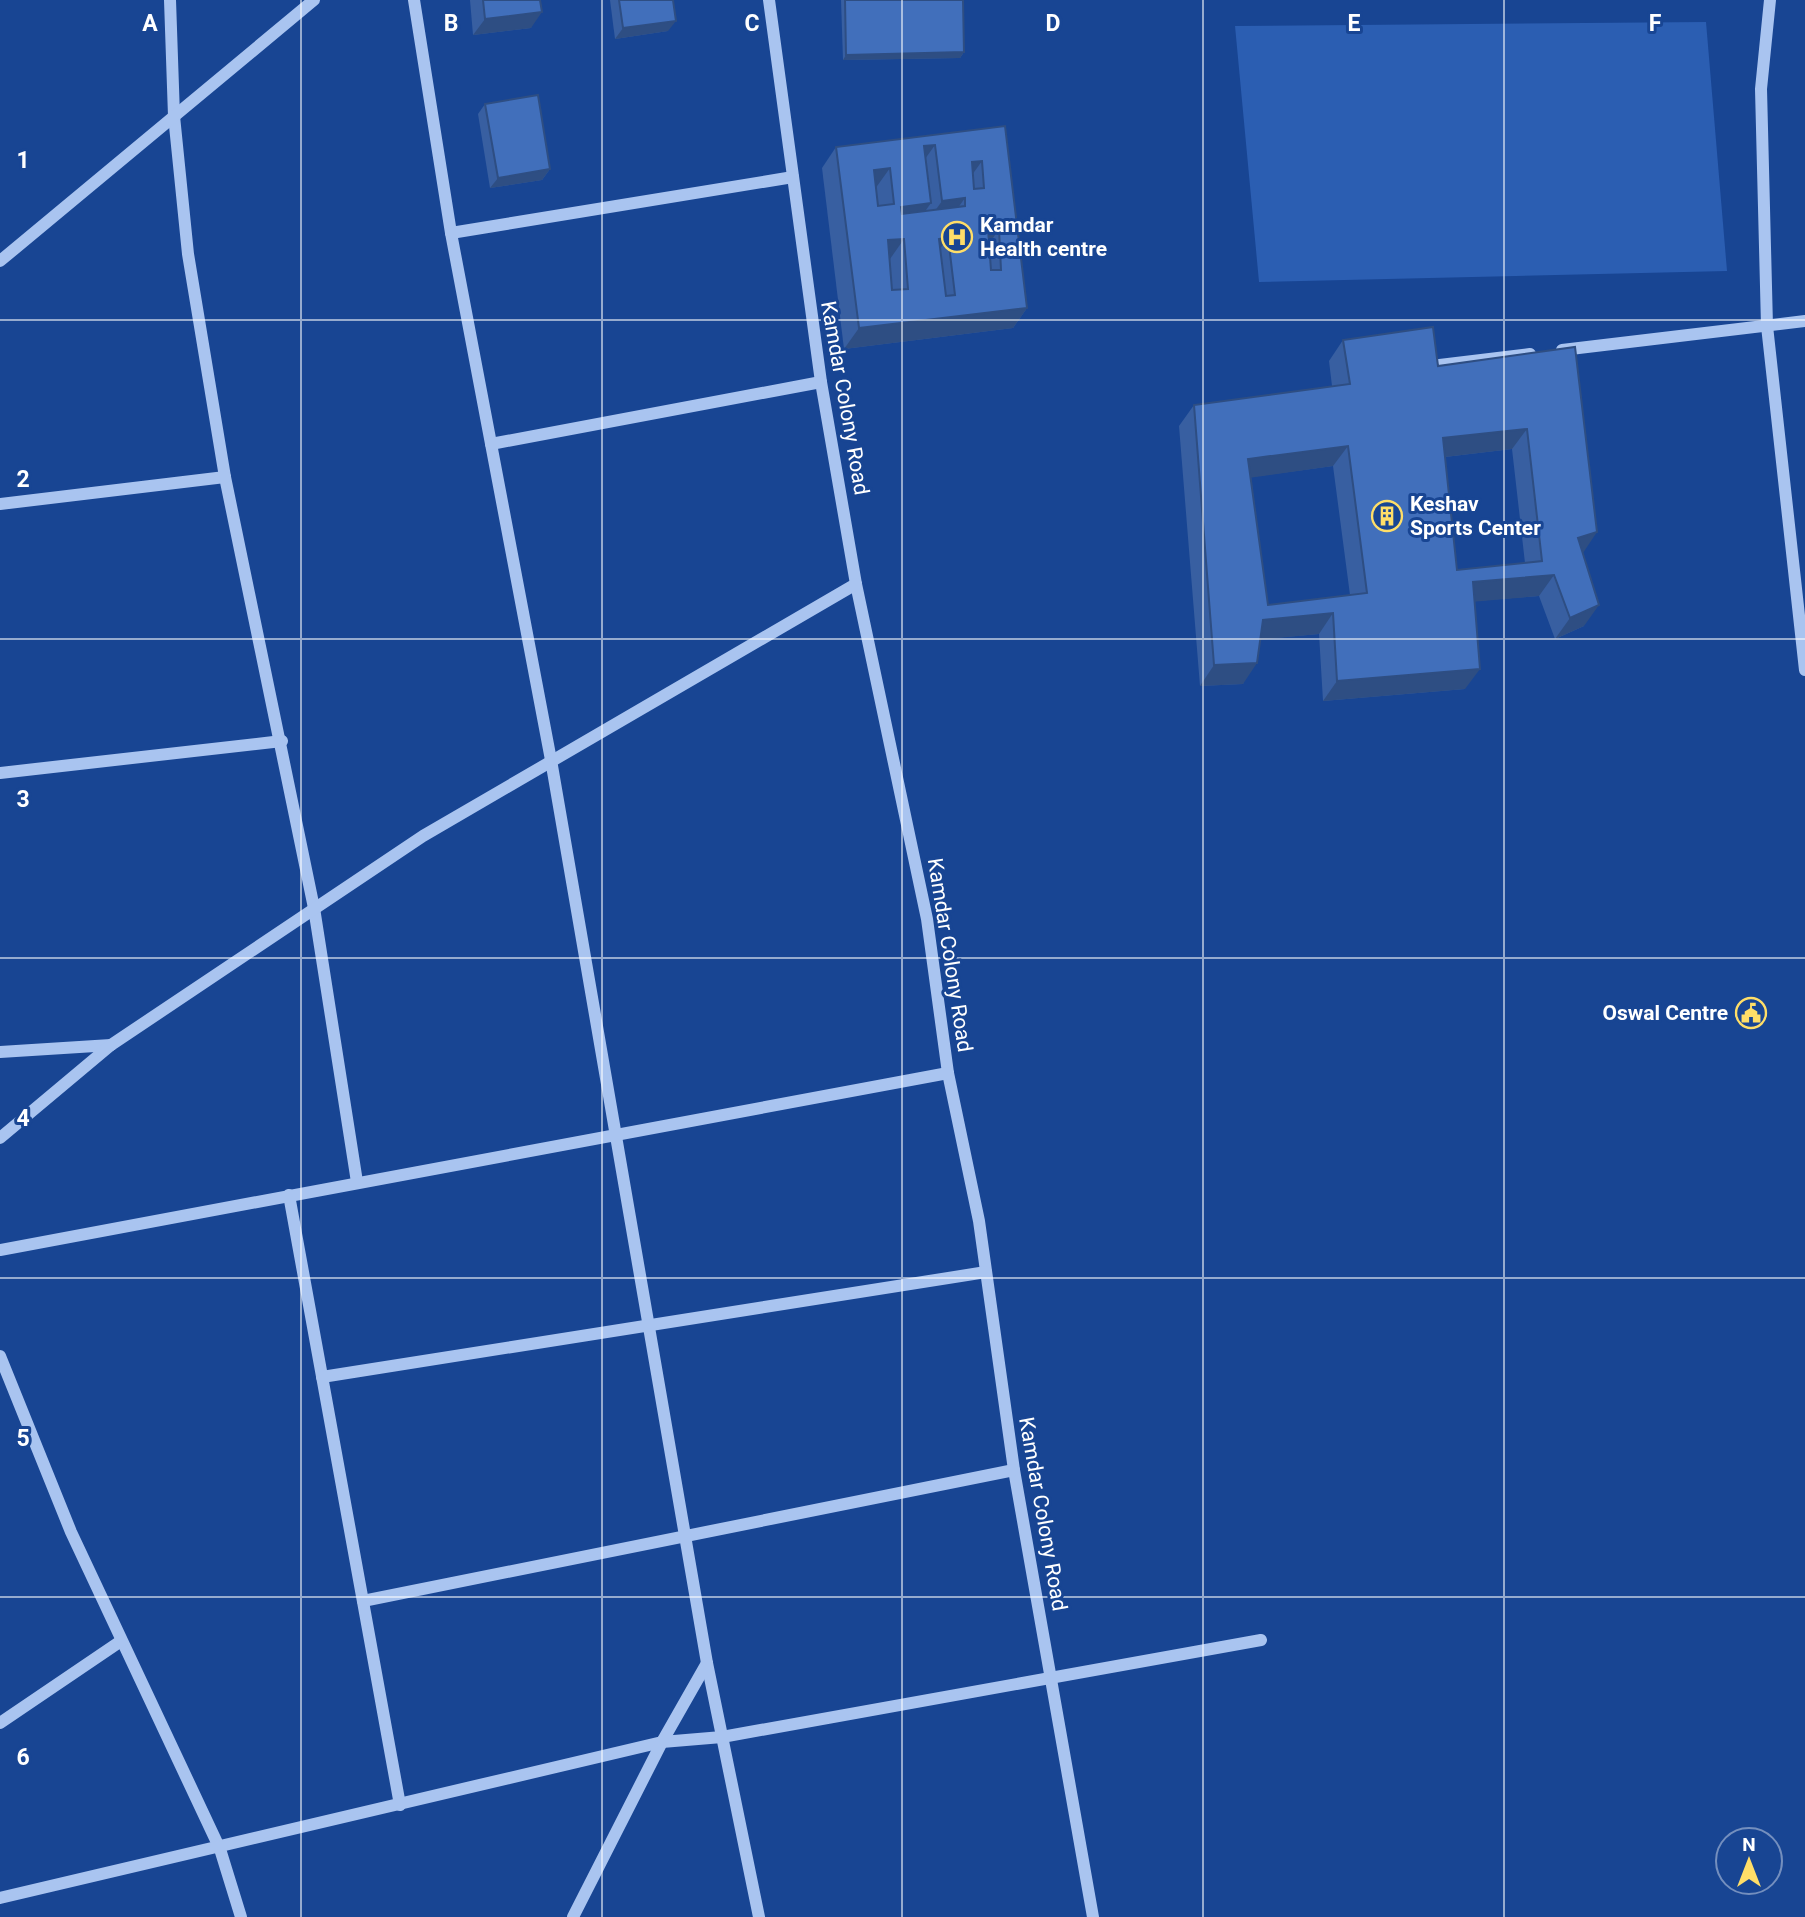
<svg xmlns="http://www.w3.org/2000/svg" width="1805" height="1917" font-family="Roboto,sans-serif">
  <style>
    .green { fill: #2b5eb2 }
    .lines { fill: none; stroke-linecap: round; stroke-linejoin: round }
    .minor { stroke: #a9c4f0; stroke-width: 12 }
    .wall { fill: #385fa1; fill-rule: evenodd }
    .shaded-wall { fill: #2e4e83 }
    .building { fill: #416fbb; stroke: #2e4e83; stroke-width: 2; fill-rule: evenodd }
    .grid { fill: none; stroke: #fff; stroke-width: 2; stroke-opacity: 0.55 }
    .labels { text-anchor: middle; stroke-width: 6; stroke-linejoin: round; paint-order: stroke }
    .poi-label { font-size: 21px; font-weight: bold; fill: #fff; stroke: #184593; text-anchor: start }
    .street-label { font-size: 21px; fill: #fff; stroke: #184593 }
    .grid-label { font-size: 23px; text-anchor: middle; font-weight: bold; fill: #fff; stroke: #184593; stroke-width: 6; stroke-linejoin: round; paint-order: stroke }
  </style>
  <rect width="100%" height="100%" fill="#184593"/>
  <path class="green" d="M1706 22 1727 271 1259 282 1235 26Z"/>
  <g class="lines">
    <g class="minor">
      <path d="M170 0 174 116 188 254 225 477 314 908 357 1182"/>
      <path d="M414 0 451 233 551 760 707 1663 759 1917"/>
      <path d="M769 0 821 382 856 584 927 919 948 1073 979 1221 1014 1470 1093 1917"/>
      <path d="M1770 0 1761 89 1767 326 1805 670"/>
      <path d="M451 233 793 177"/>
      <path d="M0 261 314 0"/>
      <path d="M1562 350 1805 321"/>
      <path d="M1423 367 1530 354"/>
      <path d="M491 444 821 382"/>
      <path d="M0 504 225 477"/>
      <path d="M0 773 282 741"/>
      <path d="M0 1052 111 1045"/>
      <path d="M0 1138 111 1045 423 836 856 584"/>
      <path d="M289 1195 400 1805"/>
      <path d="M0 1250 948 1073"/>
      <path d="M0 1356 71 1532 220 1849 241 1917"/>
      <path d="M322 1377 986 1272"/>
      <path d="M363 1601 1014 1470"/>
      <path d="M0 1723 121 1641"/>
      <path d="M0 1898 662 1742 722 1737 1261 1640"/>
      <path d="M573 1917 662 1742 707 1663"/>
    </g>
  </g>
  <g class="wall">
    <path d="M470 0H540L531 28 473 35Z"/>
    <path d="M610 0H673L668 31 615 39Z"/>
    <path d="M841 0H963L964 52 960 58 843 60Z"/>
    <path d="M485 104 550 169 542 180 490 188 478 114Z"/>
    <path d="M1005 126 1027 308 1013 328 844 349 822 168 836 147Z"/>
    <path d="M1343 340 1438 366 1575 347 1584 626 1555 639 1539 596 1475 601 1465 689 1323 701 1319 634 1260 639 1243 684 1200 686 1179 426 1194 405 1332 386 1329 361ZM1512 449 1525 563 1457 570 1445 457ZM1333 466 1350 595 1268 605 1251 477Z"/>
  </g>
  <g class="shaded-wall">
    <path d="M542 12 531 28 473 35 485 19Z"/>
    <path d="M676 21 668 31 615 39 623 28Z"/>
    <path d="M964 52 960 58 843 60 846 55Z"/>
    <path d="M935 145 920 166 924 146Z"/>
    <path d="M982 161 967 182 972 162Z"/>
    <path d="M890 168 875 189 874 170Z"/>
    <path d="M550 169 542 180 490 188 498 178Z"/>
    <path d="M965 198 950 219 927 222 942 201Z"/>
    <path d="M931 203 916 224 887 228 901 207Z"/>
    <path d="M988 229H999L985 250Z"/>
    <path d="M948 237 934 258 939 239Z"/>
    <path d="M904 239 890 259 888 240Z"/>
    <path d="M1027 308 1013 328 844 349 859 328Z"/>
    <path d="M1527 429 1512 449 1428 459 1443 438Z"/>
    <path d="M1348 446 1333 466 1234 480 1248 459Z"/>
    <path d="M1597 532 1583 553 1578 538Z"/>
    <path d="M1554 575 1539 596 1459 603 1473 582Z"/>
    <path d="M1599 605 1584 626 1555 639 1570 618Z"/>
    <path d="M1333 613 1319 634 1248 641 1263 620Z"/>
    <path d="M1257 663 1243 684 1200 686 1214 665Z"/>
    <path d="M1480 669 1465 689 1323 701 1337 681Z"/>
  </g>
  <g class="building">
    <path d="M483 0H540L542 12 485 19Z"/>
    <path d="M619 0H673L676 21 623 28Z"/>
    <path d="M845 0H963L964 52 846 55Z"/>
    <path d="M538 95 550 169 498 178 485 104Z"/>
    <path d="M1005 126 1027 308 859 328 836 147ZM935 145 942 201 965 198V206L902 214 901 207 931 203 924 146ZM982 161 984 188 974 189 972 162ZM890 168 894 204 878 206 874 170ZM988 229H999L1001 270H991ZM948 237 955 295 946 296 939 239ZM904 239 908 289 892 290 888 240Z"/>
    <path d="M1433 327 1438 366 1575 347 1597 532 1578 538 1599 605 1570 618 1554 575 1473 582 1480 669 1337 681 1333 613 1263 620 1257 663 1214 665 1194 405 1350 384 1343 340ZM1527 429 1542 561 1457 570 1443 438ZM1348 446 1367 593 1268 605 1248 459Z"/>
  </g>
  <path class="grid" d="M301 0V1917M602 0V1917M902 0V1917M1203 0V1917M1504 0V1917M0 320H1805M0 639H1805M0 958H1805M0 1278H1805M0 1597H1805"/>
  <defs>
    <g id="hospital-ring" transform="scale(1.575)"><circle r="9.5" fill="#184593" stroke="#ffde68" stroke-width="1.5"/><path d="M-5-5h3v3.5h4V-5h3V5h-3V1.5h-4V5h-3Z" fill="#ffde68"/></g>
    <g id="building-ring" transform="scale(1.575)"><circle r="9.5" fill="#184593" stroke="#ffde68" stroke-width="1.5"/><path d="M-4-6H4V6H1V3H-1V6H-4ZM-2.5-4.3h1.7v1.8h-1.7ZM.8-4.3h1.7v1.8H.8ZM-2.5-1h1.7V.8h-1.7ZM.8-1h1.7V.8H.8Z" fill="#ffde68"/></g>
    <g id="civic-ring" transform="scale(1.575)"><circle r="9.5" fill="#184593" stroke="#ffde68" stroke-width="1.5"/><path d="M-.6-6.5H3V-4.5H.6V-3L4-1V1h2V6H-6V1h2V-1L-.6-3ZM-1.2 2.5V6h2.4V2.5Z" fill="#ffde68"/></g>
  </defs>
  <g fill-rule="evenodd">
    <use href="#hospital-ring" x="957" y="237"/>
    <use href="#building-ring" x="1387" y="516"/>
    <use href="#civic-ring" x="1751" y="1013"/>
  </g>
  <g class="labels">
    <g class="poi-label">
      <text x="980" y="232">Kamdar<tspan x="980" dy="24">Health centre</tspan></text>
      <text x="1410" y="511">Keshav<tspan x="1410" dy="24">Sports Center</tspan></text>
      <text x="1728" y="1020" text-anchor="end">Oswal Centre</text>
    </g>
    <g class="street-label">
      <text transform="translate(845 398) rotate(80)" y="7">Kamdar Colony Road</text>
      <text transform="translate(950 955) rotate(81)" y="7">Kamdar Colony Road</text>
      <text transform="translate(1043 1514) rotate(80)" y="7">Kamdar Colony Road</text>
    </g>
  </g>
  <g class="grid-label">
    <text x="150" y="31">A</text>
    <text x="451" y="31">B</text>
    <text x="752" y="31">C</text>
    <text x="1053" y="31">D</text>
    <text x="1354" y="31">E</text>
    <text x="1655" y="31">F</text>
    <text x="23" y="168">1</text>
    <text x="23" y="487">2</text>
    <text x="23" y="807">3</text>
    <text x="23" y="1126">4</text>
    <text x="23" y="1446">5</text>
    <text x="23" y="1765">6</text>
  </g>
  <g transform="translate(1749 1861)"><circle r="33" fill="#184593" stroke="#748fbe" stroke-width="2"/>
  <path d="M0-5L12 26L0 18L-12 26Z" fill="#ffde68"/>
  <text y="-10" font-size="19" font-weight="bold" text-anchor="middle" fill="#ffffff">N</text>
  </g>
</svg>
